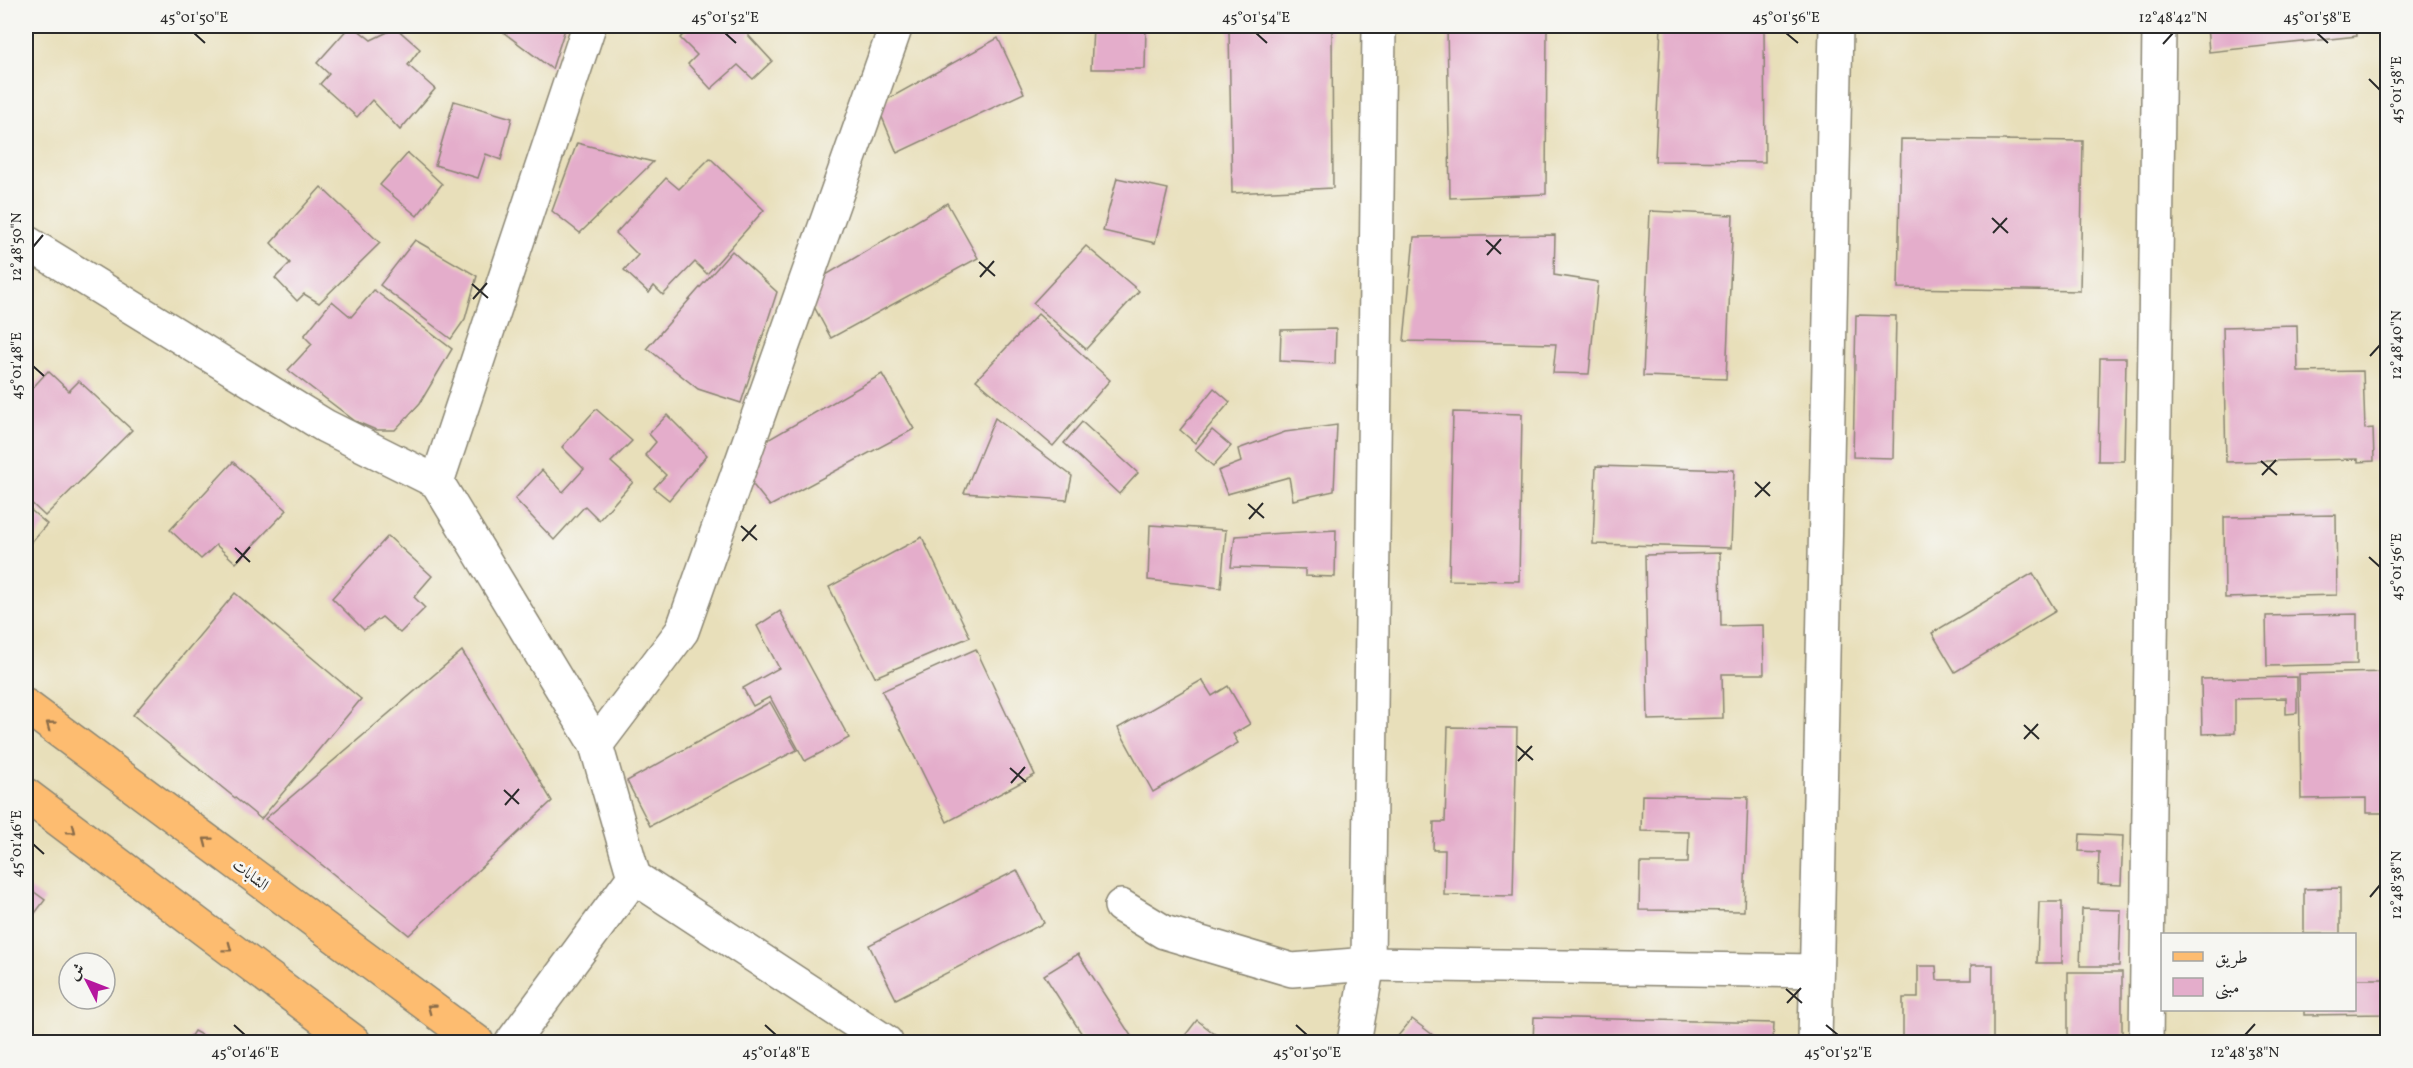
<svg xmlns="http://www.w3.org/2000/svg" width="2413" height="1068" font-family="Vollkorn,Amiri,serif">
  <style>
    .building { fill: #e4adcb }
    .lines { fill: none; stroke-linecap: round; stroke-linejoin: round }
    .minor-casing { stroke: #8a8572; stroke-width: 36 }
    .major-casing { stroke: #8a8572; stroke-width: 36 }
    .minor { stroke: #fff; stroke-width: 33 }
    .major { stroke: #fdbc70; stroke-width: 33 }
    .oneway { stroke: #8a6c4a }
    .ticks { fill: none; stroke: #2b2b2b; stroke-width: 2 }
    .labels { text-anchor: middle; stroke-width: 5; stroke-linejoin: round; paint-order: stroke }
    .street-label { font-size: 16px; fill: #2b2b2b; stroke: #f6f6f2 }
    .neatline { fill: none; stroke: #2b2b2b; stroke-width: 2 }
    .ticks-label { font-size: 15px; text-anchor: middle; fill: #2b2b2b }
  </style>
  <rect width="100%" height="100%" fill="#f6f6f2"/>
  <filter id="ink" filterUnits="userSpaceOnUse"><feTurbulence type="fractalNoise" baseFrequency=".0167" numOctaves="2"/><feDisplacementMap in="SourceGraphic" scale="12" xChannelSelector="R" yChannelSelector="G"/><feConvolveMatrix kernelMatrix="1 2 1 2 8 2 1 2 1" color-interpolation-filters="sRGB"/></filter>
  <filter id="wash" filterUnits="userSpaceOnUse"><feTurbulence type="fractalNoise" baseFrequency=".008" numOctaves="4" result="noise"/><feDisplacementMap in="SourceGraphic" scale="24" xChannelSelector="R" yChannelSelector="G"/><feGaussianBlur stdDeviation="1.35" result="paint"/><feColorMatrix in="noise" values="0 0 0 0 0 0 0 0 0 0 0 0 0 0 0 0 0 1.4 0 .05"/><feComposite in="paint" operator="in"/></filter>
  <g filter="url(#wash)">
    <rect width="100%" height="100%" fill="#e8dfba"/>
    <g id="blocks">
      <g class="building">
        <path d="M350 26H353L371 40 396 28 420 49 408 65 435 89 400 130 372 100 357 117 320 84 329 74 317 63Z"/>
        <path d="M495 26H566L552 69Z"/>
        <path d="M691 26H758L748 35 772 61 753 79 738 65 711 89 688 64 697 55 680 38Z"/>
        <path d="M1093 26H1146L1145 69H1091Z"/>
        <path d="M1289 26H1332L1333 188 1232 193 1229 30Z"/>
        <path d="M1447 26H1547L1546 194 1450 198Z"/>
        <path d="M1661 26H1764L1765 162 1655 161Z"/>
        <path d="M2207 26H2356L2357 36 2209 52Z"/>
        <path d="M998 38 1024 93 897 153 877 105Z"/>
        <path d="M454 101 512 118 501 160 486 154 478 178 435 165Z"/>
        <path d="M1901 139 2083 141 2080 291 1898 288Z"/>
        <path d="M577 143 653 162 580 233 552 211Z"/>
        <path d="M408 153 442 184 417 216 380 185Z"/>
        <path d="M710 158 764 210 707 274 695 262 663 295 654 286 649 293 624 270 638 255 616 233 666 178 679 189Z"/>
        <path d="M1117 178 1168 189 1155 243 1103 231Z"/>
        <path d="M321 187 380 243 319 303 304 294 297 301 275 278 290 263 271 243Z"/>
        <path d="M947 203 978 258 831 338 804 288Z"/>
        <path d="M1650 211 1733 215 1726 379 1643 376Z"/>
        <path d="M1555 235 1554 275 1598 282 1589 374 1553 373 1556 344 1404 341 1414 237Z"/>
        <path d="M415 240 477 276 465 319 451 339 380 285Z"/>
        <path d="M1086 246 1139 291 1086 349 1033 303Z"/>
        <path d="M732 251 777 292 741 403 698 389 647 348Z"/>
        <path d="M374 290 452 349 420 403 395 430H376L355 421 288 370 312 344 304 336 332 301 351 317Z"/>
        <path d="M1038 314 1110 380 1053 446 976 380Z"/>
        <path d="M1856 315 1896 316 1893 458 1853 457Z"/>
        <path d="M2297 325 2298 372 2363 371 2365 429 2373 428 2374 461 2358 462V459L2226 462 2223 327Z"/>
        <path d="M1336 329 1335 364 1280 361 1281 330Z"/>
        <path d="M2100 358H2126L2124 461H2098Z"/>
        <path d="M48 371 69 391 79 381 132 430 45 516 26 498V395Z"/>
        <path d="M882 374 914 429 770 506 733 460Z"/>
        <path d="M1214 388 1230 402 1195 443 1180 430Z"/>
        <path d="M596 409 632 441 611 462 633 482 599 520 585 506 554 540 515 499 542 470 563 492 584 469 562 447Z"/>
        <path d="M1453 412 1522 414 1519 581 1449 580Z"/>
        <path d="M667 415 707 455 669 500 654 488 666 475 645 455 656 442 649 434Z"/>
        <path d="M995 418 1072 476 1067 500 964 493Z"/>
        <path d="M1082 422 1138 473 1119 494 1064 443Z"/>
        <path d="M1337 425 1334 491 1293 500 1289 477 1227 494 1218 471 1241 462 1238 449 1285 432Z"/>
        <path d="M1212 430 1231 446 1213 466 1195 450Z"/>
        <path d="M233 462 287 510 236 563 216 545 201 559 170 530Z"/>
        <path d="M1596 466 1734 470 1731 548 1593 544Z"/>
        <path d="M26 506 47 524 26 548Z"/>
        <path d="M2336 515 2337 595 2225 598 2224 517Z"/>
        <path d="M1150 525 1226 530 1221 588 1148 580Z"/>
        <path d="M1336 530 1335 577 1305 576V569L1231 567 1235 536Z"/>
        <path d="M388 536 432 576 414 597 425 608 400 633 382 617 364 630 332 598Z"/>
        <path d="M922 537 970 637 875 677 829 587Z"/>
        <path d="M1720 553 1721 626 1763 625 1764 674H1722L1723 718 1648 720 1645 555Z"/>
        <path d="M2033 573 2056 611 1955 672 1932 633Z"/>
        <path d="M235 593 361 699 261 819 133 715Z"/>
        <path d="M780 611 849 738 805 761 770 697 753 706 743 688 779 668 757 626Z"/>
        <path d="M2357 614V664L2267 666 2266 616Z"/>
        <path d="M976 649 1035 775 947 822 882 691Z"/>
        <path d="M462 651 552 801 409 935 265 819Z"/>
        <path d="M2388 672V813H2366V798L2301 799 2299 674Z"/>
        <path d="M2297 677V713L2286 714V698L2235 699V733L2202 734 2201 679Z"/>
        <path d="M1202 680 1212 696 1228 686 1250 724 1233 734 1238 743 1153 792 1118 728Z"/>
        <path d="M770 702 797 750 650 826 627 781Z"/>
        <path d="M1448 727 1517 728 1513 896 1444 895 1445 850H1433L1434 822H1445Z"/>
        <path d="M1642 795 1748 797 1744 911 1639 910 1640 863H1688L1689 832 1641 831Z"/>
        <path d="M2080 834 2123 836 2121 885 2098 884 2099 852 2079 851Z"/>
        <path d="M1017 870 1044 923 896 999 869 945Z"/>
        <path d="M26 886 45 900 26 925Z"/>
        <path d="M2340 888V934H2304V889Z"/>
        <path d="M2039 902H2062V963H2037Z"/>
        <path d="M2082 909 2121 910 2119 966H2080Z"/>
        <path d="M1078 954 1135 1042H1087L1044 975Z"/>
        <path d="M1971 965H1993V1042H1903V998H1918V966H1936L1937 980H1971Z"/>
        <rect x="2068" y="972" width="54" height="70"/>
        <path d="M2354 979H2388V1014L2304 1015V1010H2354Z"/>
        <path d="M1534 1017 1774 1023 1773 1042H1533Z"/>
        <path d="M1412 1019 1442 1042H1393Z"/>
        <path d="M1197 1020 1225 1042H1180Z"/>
        <path d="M194 1031 214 1042H187Z"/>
      </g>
    </g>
  </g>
  <g filter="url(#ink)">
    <use href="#blocks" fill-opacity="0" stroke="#8a8572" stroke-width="1.5"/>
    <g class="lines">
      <g class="minor-casing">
        <g id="minor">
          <path d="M26 242 325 426 437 482 596 745 634 877"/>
          <path d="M437 482 589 26"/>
          <path d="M596 745 682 631 896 26"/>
          <path d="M1121 906 1164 932 1292 970 1368 964 1816 971"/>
          <path d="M512 1042 634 877 886 1042"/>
          <path d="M1354 1042 1368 964 1379 26"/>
          <path d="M1815 1042 1836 26"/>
          <path d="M2146 1042 2159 26"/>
        </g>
      </g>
      <g class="major-casing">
        <g id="major">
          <path d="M26 706 477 1042"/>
          <path d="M26 795 354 1042"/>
        </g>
      </g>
      <use href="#minor" class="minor"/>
      <use href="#major" class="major"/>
    </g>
    <defs><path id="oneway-chevron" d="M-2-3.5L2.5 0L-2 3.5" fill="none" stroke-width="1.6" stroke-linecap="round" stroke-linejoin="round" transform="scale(1.5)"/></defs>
    <g class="oneway">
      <use href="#oneway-chevron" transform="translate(50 725) rotate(-143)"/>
      <use href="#oneway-chevron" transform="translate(72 830) rotate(37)"/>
      <use href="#oneway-chevron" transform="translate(207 841) rotate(-143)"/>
      <use href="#oneway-chevron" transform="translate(228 948) rotate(37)"/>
      <use href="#oneway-chevron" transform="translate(431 1008) rotate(-143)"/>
    </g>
  </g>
  <path class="ticks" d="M194 33 205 43M725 33 736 43M1256 33 1267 43M1786 33 1798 43M2317 33 2328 43M2163 44 2173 33M2369 79 2380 90M1992 218 2008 233M1993 233 2007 218M1486 240 1501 254M33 247 43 235M1487 255 1501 239M979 262 995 276M980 277 994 261M472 284 488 298M473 299 487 283M2370 356 2380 345M33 366 44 376M2261 461 2277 475M2262 475 2276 460M1755 482 1770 496M1755 497 1770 482M1248 504 1264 518M1249 519 1263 503M741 526 757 540M742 541 756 525M235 548 250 562M2369 557 2380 567M236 563 250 547M2024 725 2039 739M2024 739 2038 724M1517 746 1533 760M1518 761 1532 746M1010 768 1026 782M1011 783 1025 767M504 790 519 804M505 805 519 789M33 844 44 854M2370 897 2380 885M1786 989 1802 1003M1787 1003 1801 988M234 1025 245 1035M765 1025 776 1035M1296 1025 1307 1035M1826 1025 1838 1035M2245 1035 2255 1024"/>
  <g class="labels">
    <g class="street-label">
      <text transform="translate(251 874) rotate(37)" y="6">الشابات</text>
    </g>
  </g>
  <rect width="2413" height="1068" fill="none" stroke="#f6f6f2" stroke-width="66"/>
  <rect x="2161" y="933" width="195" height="78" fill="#f6f6f2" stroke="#a5a5a2" stroke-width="1.5"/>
  <rect x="2173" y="952" width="30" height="9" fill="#fdbc70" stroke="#a5a5a2" stroke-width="1.5"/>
  <text x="2215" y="963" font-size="18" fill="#2b2b2b">طريق</text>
  <rect x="2173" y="978" width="30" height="18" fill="#e4adcb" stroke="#a5a5a2" stroke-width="1.5"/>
  <text x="2215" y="993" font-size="18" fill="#2b2b2b">مبنى</text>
  <g transform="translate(87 981) rotate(312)"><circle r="28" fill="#f6f6f2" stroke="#a5a5a2" stroke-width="1.5"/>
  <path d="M0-4.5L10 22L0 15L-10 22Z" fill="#b5179e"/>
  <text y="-9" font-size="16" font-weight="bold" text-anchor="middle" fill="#2b2b2b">ش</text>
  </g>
  <rect x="33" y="33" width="2347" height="1002" class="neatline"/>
  <g class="ticks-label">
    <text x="194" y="22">45°01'50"E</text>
    <text x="725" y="22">45°01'52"E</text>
    <text x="1256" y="22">45°01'54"E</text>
    <text x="1786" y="22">45°01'56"E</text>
    <text x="2173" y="22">12°48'42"N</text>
    <text x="2317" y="22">45°01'58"E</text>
    <text transform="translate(2396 90) rotate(-90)" y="5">45°01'58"E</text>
    <text transform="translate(16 247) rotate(-90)" y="5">12°48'50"N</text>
    <text transform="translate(2396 345) rotate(-90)" y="5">12°48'40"N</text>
    <text transform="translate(16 366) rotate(-90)" y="5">45°01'48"E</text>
    <text transform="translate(2396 567) rotate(-90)" y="5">45°01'56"E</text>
    <text transform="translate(16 844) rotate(-90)" y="5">45°01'46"E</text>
    <text transform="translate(2396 885) rotate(-90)" y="5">12°48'38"N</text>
    <text x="245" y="1057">45°01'46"E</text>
    <text x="776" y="1057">45°01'48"E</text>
    <text x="1307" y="1057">45°01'50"E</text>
    <text x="1838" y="1057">45°01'52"E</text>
    <text x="2245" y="1057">12°48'38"N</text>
  </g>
</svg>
